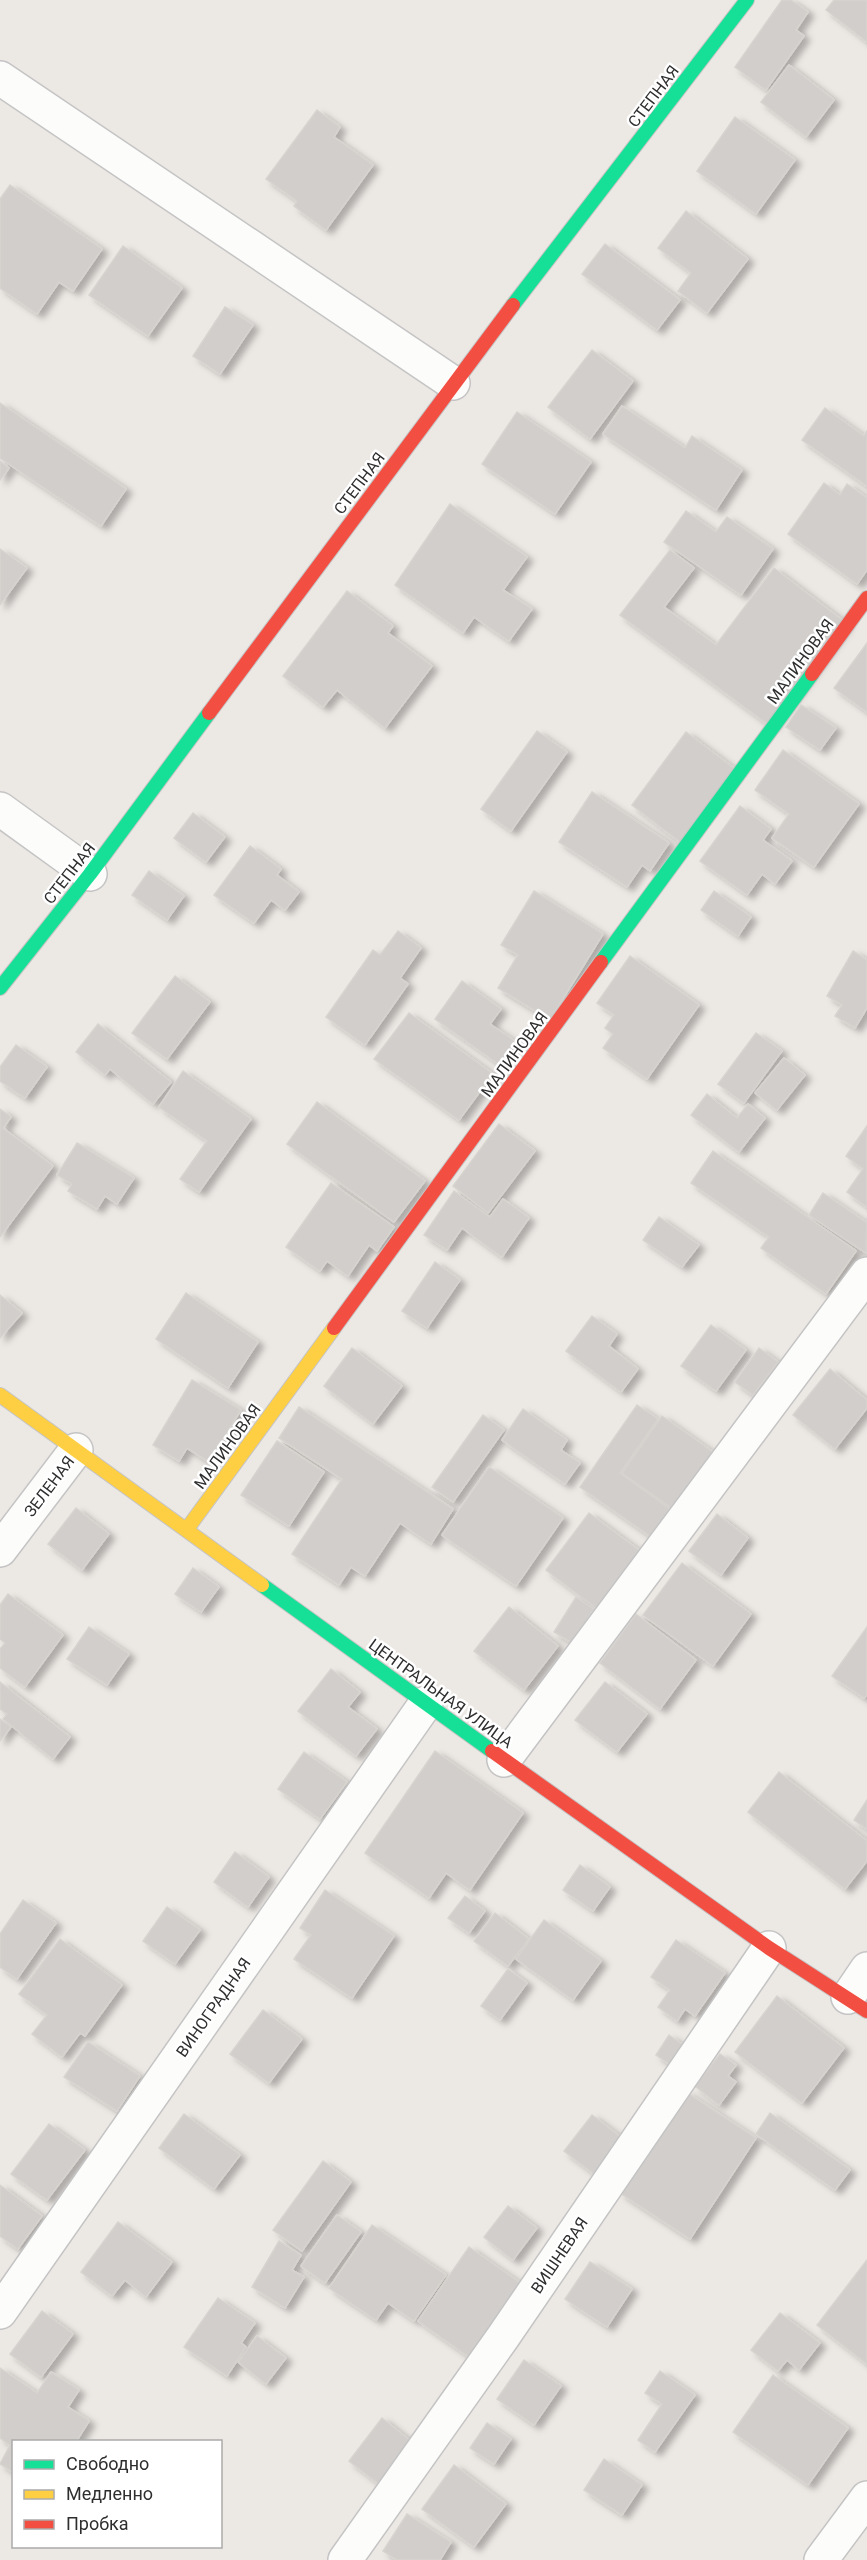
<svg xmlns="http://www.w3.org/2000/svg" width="867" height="2560" font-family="Roboto,sans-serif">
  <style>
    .building { fill: #d1cecb; stroke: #d7d4d0; stroke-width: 1.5; filter: url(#shadow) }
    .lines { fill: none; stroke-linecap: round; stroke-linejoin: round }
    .street-casing { stroke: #c5c4c5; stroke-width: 36 }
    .fast-casing { stroke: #c5c4c5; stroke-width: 16 }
    .slow-casing { stroke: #c5c4c5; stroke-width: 16 }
    .jam-casing { stroke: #c5c4c5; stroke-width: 16 }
    .street { stroke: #fcfcfb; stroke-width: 33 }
    .fast { stroke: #16e098; stroke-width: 14 }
    .slow { stroke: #ffcf43; stroke-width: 14 }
    .jam { stroke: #f24e42; stroke-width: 14 }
    .labels { text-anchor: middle; stroke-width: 5; stroke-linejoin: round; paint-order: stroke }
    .street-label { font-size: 16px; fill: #2e2e2e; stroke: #fff }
  </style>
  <defs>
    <filter id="shadow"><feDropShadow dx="6" dy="4" stdDeviation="3" flood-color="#0004"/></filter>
  </defs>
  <rect width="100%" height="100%" fill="#ece8e4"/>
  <g class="building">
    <path d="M782 0H791L808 12 796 30 804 36 766 90 735 67Z"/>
    <path d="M834 0H867V42L826 10Z"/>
    <path d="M789 65 834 100 806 137 761 102Z"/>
    <path d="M317 110 340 127 334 137 373 165 326 230 294 206 297 201 266 179Z"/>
    <path d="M735 117 795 160 756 214 697 171Z"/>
    <path d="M10 185 102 249 73 291 59 282 37 314 0 288V199Z"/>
    <path d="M686 211 748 259 707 313 678 291 691 273 658 248Z"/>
    <path d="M605 244 680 300 657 330 582 274Z"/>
    <path d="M123 246 182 288 148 336 89 295Z"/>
    <path d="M225 307 253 325 220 374 193 356Z"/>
    <path d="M592 350 633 381 590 439 548 407Z"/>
    <path d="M0 403 126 489 101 526 0 458Z"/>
    <path d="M622 406 685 448 692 436 742 470 716 510 603 434Z"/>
    <path d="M825 408 864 436 867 431V486L802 440Z"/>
    <path d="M517 412 591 462 555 514 482 464Z"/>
    <path d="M0 461 9 468 0 480Z"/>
    <path d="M824 483 840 495 847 484 867 498V570L857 584 788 534Z"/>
    <path d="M450 504 527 557 503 590 532 609 509 641 474 617 463 633 395 585Z"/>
    <path d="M686 511 716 532 727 517 773 549 741 595 664 542Z"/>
    <path d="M0 549 27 568 0 605Z"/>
    <path d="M670 550 694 568 664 607 716 645 774 568 846 623 770 726 620 615Z"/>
    <path d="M347 591 393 626 388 633 432 666 385 728 337 690 323 707 283 676Z"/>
    <path d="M867 643V712L834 688Z"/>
    <path d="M801 705 836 728 820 750 786 727Z"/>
    <path d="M537 731 567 752 511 831 481 809Z"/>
    <path d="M686 732 735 769 680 842 632 805Z"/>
    <path d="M783 750 859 804 814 867 772 838 789 814 755 790Z"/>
    <path d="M592 792 669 843 650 871 642 865 627 887 559 842Z"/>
    <path d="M740 806 771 829 763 840 792 861 775 884 762 874 747 895 700 861Z"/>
    <path d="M193 813 225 837 206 862 174 838Z"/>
    <path d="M250 846 281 869 277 875 299 892 285 910 271 900 254 923 214 895Z"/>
    <path d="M149 871 184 896 167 920 132 895Z"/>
    <path d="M534 891 603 934 550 1020 498 988 518 955 501 945Z"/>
    <path d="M714 891 751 917 738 936 701 910Z"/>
    <path d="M398 931 421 948 400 978 408 984 365 1045 326 1017 373 950 380 955Z"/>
    <path d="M853 951 867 960V1008L855 1028 835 1016 842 1005 827 996Z"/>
    <path d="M630 956 699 1005 647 1079 603 1048 613 1034 605 1028 614 1015 597 1003Z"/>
    <path d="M175 976 210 1002 167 1059 132 1033Z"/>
    <path d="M462 981 501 1009 490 1024 516 1042 500 1065 435 1019Z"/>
    <path d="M409 1013 493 1074 459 1120 374 1059Z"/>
    <path d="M98 1024 171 1082 153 1104 110 1069 105 1075 76 1052Z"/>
    <path d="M756 1033 782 1051 744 1103 718 1084Z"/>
    <path d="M16 1045 47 1067 25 1098 0 1081V1067Z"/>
    <path d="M784 1058 805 1075 777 1110 755 1093Z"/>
    <path d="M183 1071 251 1119 199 1192 180 1179 207 1141 159 1107Z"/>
    <path d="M707 1094 737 1118 748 1104 765 1118 739 1152 691 1115Z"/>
    <path d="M317 1102 425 1181 394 1222 287 1144Z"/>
    <path d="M0 1109 11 1117 3 1128 53 1166 0 1237Z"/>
    <path d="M499 1124 535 1151 488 1213 453 1186Z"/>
    <path d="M867 1126V1207L847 1192 863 1169 846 1156Z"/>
    <path d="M77 1143 134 1178 117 1204 105 1196 97 1209 68 1191 72 1184 57 1175Z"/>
    <path d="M713 1151 856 1251 826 1294 761 1248 769 1237 691 1183Z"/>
    <path d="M331 1183 394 1227 377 1251 369 1245 348 1276 327 1261 320 1271 286 1247Z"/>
    <path d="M454 1191 490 1217 503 1199 529 1218 502 1257 462 1228 447 1250 424 1235Z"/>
    <path d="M823 1193 867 1223 866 1253 809 1215Z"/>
    <path d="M659 1217 699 1245 682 1267 643 1240Z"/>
    <path d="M435 1262 460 1280 427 1328 402 1311Z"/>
    <path d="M186 1293 258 1342 228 1388 156 1339Z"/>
    <path d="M0 1295 22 1313 0 1338Z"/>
    <path d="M592 1316 617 1334 609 1346 638 1369 621 1392 566 1351Z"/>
    <path d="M711 1325 746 1350 716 1391 681 1366Z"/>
    <path d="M352 1348 402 1386 373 1424 324 1386Z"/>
    <path d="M759 1348 778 1362 753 1395 735 1382Z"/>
    <path d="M830 1369 867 1400V1408L835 1449 793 1415Z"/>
    <path d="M192 1380 241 1410 209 1462 187 1448 179 1461 153 1445Z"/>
    <path d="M637 1405 658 1419 620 1473 670 1509 650 1536 580 1487Z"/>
    <path d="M299 1407 453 1509 431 1544 400 1523 365 1576 351 1567 339 1585 292 1554 342 1479 279 1438Z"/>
    <path d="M523 1409 567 1440 561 1450 580 1463 565 1484 502 1440Z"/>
    <path d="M483 1415 504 1430 453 1502 432 1487Z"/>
    <path d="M662 1416 713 1452 673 1509 622 1473Z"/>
    <path d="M277 1441 324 1472 289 1526 241 1495Z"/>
    <path d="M489 1467 563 1518 516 1586 442 1535Z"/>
    <path d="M76 1508 109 1534 82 1570 48 1544Z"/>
    <path d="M589 1513 644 1554 601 1612 546 1570Z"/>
    <path d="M717 1514 748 1538 721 1575 689 1551Z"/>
    <path d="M682 1563 751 1614 713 1666 643 1615Z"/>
    <path d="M193 1568 219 1587 201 1612 175 1594Z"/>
    <path d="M8 1594 63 1635 25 1687 0 1668V1649L5 1643 0 1639V1605Z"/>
    <path d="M576 1597 594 1609 572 1643 554 1632Z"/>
    <path d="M509 1607 558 1646 524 1690 474 1651Z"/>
    <path d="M636 1614 696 1660 660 1709 600 1663Z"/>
    <path d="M89 1627 129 1654 107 1685 67 1659Z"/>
    <path d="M867 1627V1695L864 1698 832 1676Z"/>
    <path d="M331 1669 360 1692 348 1707 377 1729 356 1756 298 1711Z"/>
    <path d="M0 1682 70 1737 53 1759 3 1719 7 1714 0 1709Z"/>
    <path d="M605 1682 647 1714 617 1752 575 1720Z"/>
    <path d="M0 1719 11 1727 0 1741Z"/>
    <path d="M435 1751 523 1813 470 1890 446 1873 429 1898 365 1853Z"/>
    <path d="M304 1752 347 1782 320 1819 278 1789Z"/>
    <path d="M779 1772 867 1841V1861L845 1889 748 1812Z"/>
    <path d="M867 1800V1829L854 1820Z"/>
    <path d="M235 1852 269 1877 248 1907 214 1882Z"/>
    <path d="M580 1865 610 1887 593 1911 563 1890Z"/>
    <path d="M325 1890 394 1936 352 1998 294 1959 311 1935 300 1928Z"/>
    <path d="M465 1896 485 1911 469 1933 448 1918Z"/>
    <path d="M23 1900 56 1923 17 1979 0 1967V1934Z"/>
    <path d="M167 1907 200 1930 175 1964 143 1941Z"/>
    <path d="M495 1913 529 1939 508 1966 474 1941Z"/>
    <path d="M544 1920 601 1961 573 2000 516 1959Z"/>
    <path d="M60 1939 122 1985 85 2036 80 2033 62 2057 32 2034 47 2015 19 1994Z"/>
    <path d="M676 1940 725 1973 695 2016 685 2009 677 2021 658 2007 670 1990 651 1977Z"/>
    <path d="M508 1969 527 1983 500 2020 481 2006Z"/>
    <path d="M777 1996 844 2048 802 2103 735 2052Z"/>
    <path d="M263 2010 302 2039 269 2083 230 2054Z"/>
    <path d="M669 2035 690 2050 677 2069 656 2055Z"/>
    <path d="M88 2042 140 2076 117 2111 64 2077Z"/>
    <path d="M720 2054 736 2065 728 2076 736 2082 719 2105 695 2086Z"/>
    <path d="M686 2092 756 2138 690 2239 620 2193Z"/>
    <path d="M770 2113 850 2170 835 2190 756 2134Z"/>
    <path d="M184 2114 240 2155 214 2189 159 2148Z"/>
    <path d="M592 2115 622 2138 594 2174 564 2151Z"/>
    <path d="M49 2124 85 2150 47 2200 11 2174Z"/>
    <path d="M323 2161 351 2182 302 2251 273 2230Z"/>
    <path d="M0 2185 42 2216 18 2249 0 2236Z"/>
    <path d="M508 2206 537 2228 513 2260 484 2237Z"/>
    <path d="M337 2215 361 2232 325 2283 301 2266Z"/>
    <path d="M118 2222 172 2262 146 2297 125 2280 112 2296 81 2272Z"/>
    <path d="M372 2225 446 2275 414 2321 388 2303 376 2320 329 2288Z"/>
    <path d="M279 2241 301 2255 292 2270 304 2277 285 2308 252 2287Z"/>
    <path d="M469 2247 523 2285 472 2359 418 2321Z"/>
    <path d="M867 2260V2364L817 2325Z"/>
    <path d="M590 2262 632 2289 607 2327 565 2299Z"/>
    <path d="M218 2298 255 2323 241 2343 246 2347 227 2376 184 2347Z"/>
    <path d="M42 2311 73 2334 41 2377 10 2354Z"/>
    <path d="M780 2313 820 2343 799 2370 787 2360 778 2371 751 2350Z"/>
    <path d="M257 2336 286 2358 266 2384 238 2362Z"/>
    <path d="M524 2360 561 2386 534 2425 497 2399Z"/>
    <path d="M0 2368 37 2393 51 2372 79 2390 68 2407 89 2421 76 2442H14V2473L0 2464 10 2445 0 2438Z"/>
    <path d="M660 2371 695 2395 655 2452 638 2440 662 2404 645 2393Z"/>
    <path d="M773 2375 848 2428 808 2485 733 2432Z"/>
    <path d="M382 2418 412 2442 379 2484 349 2461Z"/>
    <path d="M487 2423 511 2439 494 2464 470 2448Z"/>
    <path d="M604 2459 642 2485 622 2515 584 2490Z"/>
    <path d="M454 2465 506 2504 474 2547 422 2509Z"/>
    <path d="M407 2514 451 2542 440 2560H397L383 2551Z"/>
  </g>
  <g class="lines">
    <g class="street-casing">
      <g id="street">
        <path d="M0 78 453 383"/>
        <path d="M0 809 90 874"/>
        <path d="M0 1550 76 1450"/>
        <path d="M504 1760 867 1274"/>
        <path d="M848 1997 867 1969"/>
        <path d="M0 2312 426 1703"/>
        <path d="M345 2560 503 2337 769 1948"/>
        <path d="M821 2560 867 2498"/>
      </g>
    </g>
    <g class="fast-casing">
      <g id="fast">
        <path d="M513 305 747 0"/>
        <path d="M601 962 812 674"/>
        <path d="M0 988 90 874 209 713"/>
        <path d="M262 1585 492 1751"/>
      </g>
    </g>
    <g class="slow-casing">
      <g id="slow">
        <path d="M0 1395 262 1585"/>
        <path d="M187 1529 334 1328"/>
      </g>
    </g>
    <g class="jam-casing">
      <g id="jam">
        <path d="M812 674 867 598"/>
        <path d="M209 713 513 305"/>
        <path d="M334 1328 601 962"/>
        <path d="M492 1751 769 1948 867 2011"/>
      </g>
    </g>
    <use href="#street" class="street"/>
    <use href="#fast" class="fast"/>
    <use href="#slow" class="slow"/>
    <use href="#jam" class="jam"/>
  </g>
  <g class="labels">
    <g class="street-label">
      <text transform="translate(653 96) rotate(-53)" y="6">СТЕПНАЯ</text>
      <text transform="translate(359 483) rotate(-53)" y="6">СТЕПНАЯ</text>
      <text transform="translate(800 661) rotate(-54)" y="6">МАЛИНОВАЯ</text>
      <text transform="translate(69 873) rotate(-52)" y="6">СТЕПНАЯ</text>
      <text transform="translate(514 1054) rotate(-54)" y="6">МАЛИНОВАЯ</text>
      <text transform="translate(227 1446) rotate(-54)" y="6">МАЛИНОВАЯ</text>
      <text transform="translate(49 1486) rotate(-53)" y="6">ЗЕЛЕНАЯ</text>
      <text transform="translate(441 1693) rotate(36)" y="6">ЦЕНТРАЛЬНАЯ УЛИЦА</text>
      <text transform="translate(213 2007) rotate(-55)" y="6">ВИНОГРАДНАЯ</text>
      <text transform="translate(559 2255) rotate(-56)" y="6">ВИШНЕВАЯ</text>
    </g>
  </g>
  <rect x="12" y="2440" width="210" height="108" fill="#ffffff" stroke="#ababab" stroke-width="1.5"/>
  <rect x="24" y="2460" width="30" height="9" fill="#16e098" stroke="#ababab" stroke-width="1.5"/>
  <text x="66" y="2470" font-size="18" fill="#2e2e2e">Свободно</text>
  <rect x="24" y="2490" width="30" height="9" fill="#ffcf43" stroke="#ababab" stroke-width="1.5"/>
  <text x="66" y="2500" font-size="18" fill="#2e2e2e">Медленно</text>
  <rect x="24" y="2520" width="30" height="9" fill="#f24e42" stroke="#ababab" stroke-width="1.5"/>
  <text x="66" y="2530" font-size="18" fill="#2e2e2e">Пробка</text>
</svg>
